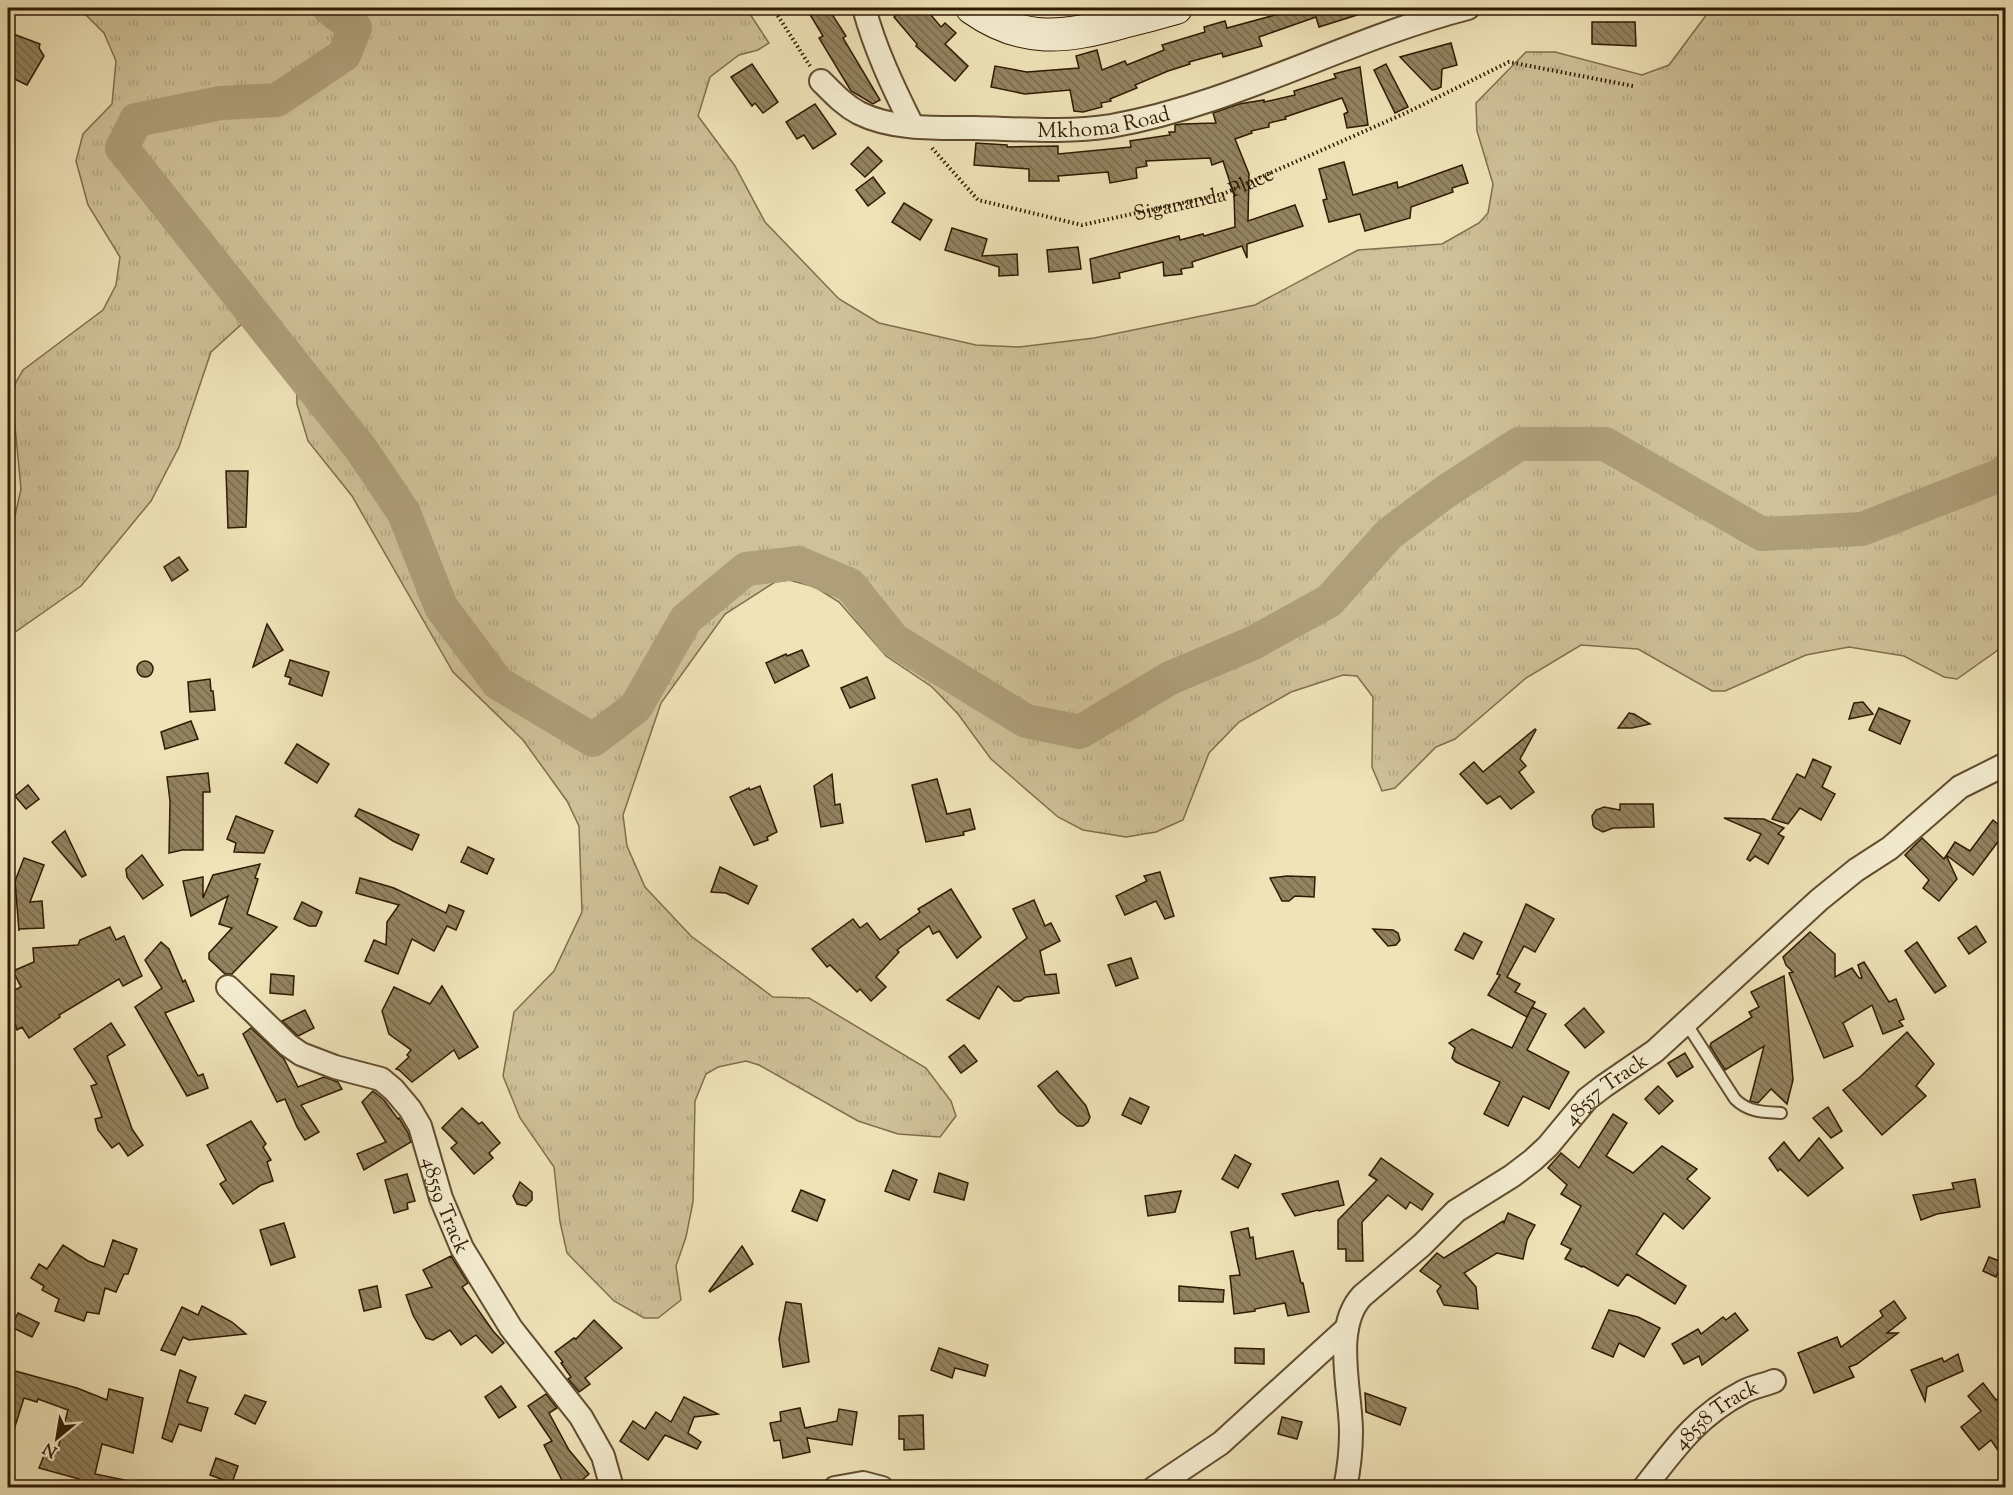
<svg xmlns="http://www.w3.org/2000/svg" width="2013" height="1495" font-family="'Sorts Mill Goudy',serif">
  <style>
    .grass { fill: url(#grass-tufts); stroke: #806e4d; stroke-width: 1.5 }
    .lines { fill: none; stroke-linecap: round; stroke-linejoin: round }
    .river { stroke: #ae9f7a; stroke-width: 34 }
    .building { fill: url(#building-back-hatch); stroke: #301a01; stroke-width: 1.5 }
    .lane-casing { stroke: #604c2f; stroke-width: 14 }
    .street-casing { stroke: #604c2f; stroke-width: 26 }
    .secondary-casing { stroke: #301a01; stroke-width: 34 }
    .path { stroke: #301a01; stroke-width: 4; stroke-dasharray: 1.5 3; stroke-linecap: butt }
    .lane { stroke: #f5edd1; stroke-width: 10 }
    .street { stroke: #f5edd1; stroke-width: 22 }
    .secondary { stroke: #f5edd1; stroke-width: 32 }
    .labels { text-anchor: middle; stroke-width: 5; stroke-linejoin: round; paint-order: stroke }
    .street-label { font-size: 21px; fill: #301a01; stroke: #f5edd1 }
  </style>
  <defs>
    <pattern id="grass-tufts" width="24" height="20" patternUnits="userSpaceOnUse" patternTransform="scale(1.5)"><rect width="24" height="20" fill="#cfc199"/><path d="M3 7l-1-3M5 7V3M7 7l1-3M15 17l-1-3M17 17v-4M19 17l1-3" fill="none" stroke="#b2a582"/></pattern>
    <pattern id="building-back-hatch" width="6" height="6" patternUnits="userSpaceOnUse" patternTransform="scale(1.5)"><rect width="6" height="6" fill="#938360"/><path d="M-1 5l2 2M0 0l6 6M5-1l2 2" fill="none" stroke="#786a4d"/></pattern>
  </defs>
  <rect width="100%" height="100%" fill="#efe3b8"/>
  <filter id="stains"><feTurbulence type="fractalNoise" baseFrequency=".00333" numOctaves="4"/><feColorMatrix values="0 0 0 0 .2 0 0 0 0 .09 0 0 0 0 .02 0 0 0 .5 -.17"/></filter>
  <radialGradient id="worn" r=".72"><stop offset=".6" stop-color="#630" stop-opacity="0"/><stop offset="1" stop-color="#630" stop-opacity=".3"/></radialGradient>
  <path class="grass" d="M79 8H746L769 43 758 50 739 55 710 77 698 116 735 166 765 222 839 299 879 323 976 345 1019 347 1094 338 1255 305 1358 250 1442 244 1479 223 1488 213 1493 184 1477 131 1476 103 1526 52H1555L1642 75 1669 65 1710 10 2005 13V645L1957 679 1944 677 1904 656 1849 647 1806 655 1725 691H1712L1638 649 1581 645 1526 678 1455 739 1436 747 1395 788 1382 791 1372 767 1373 697 1357 676 1343 675 1291 692 1239 722 1209 753 1183 820 1156 832 1126 837 1083 830 1058 817 991 759 958 714 932 687 886 656 839 602 815 587 789 580 775 582 725 614 661 703 623 815 627 846 645 887 691 936 773 997 809 998 926 1068 951 1101 956 1116 940 1137 898 1134 858 1121 759 1065 746 1061 718 1067 706 1074 695 1101 693 1202 686 1237 676 1266 681 1300 658 1318H644L614 1301 567 1253 560 1222 554 1167 520 1118 503 1076 514 1012 554 971 582 912 579 826 567 801 523 740 453 672 352 496 308 441 297 404 296 349 274 319 243 323 211 352 179 447 151 501 81 586 8 637V547L21 489 12 395 16 382 23 370 103 310 116 285 120 257 88 205 76 161 83 134 112 104 116 61 104 33Z"/>
  <g class="lines">
    <path class="river" d="M329 8 355 28 344 55 277 100 221 103 136 120 122 148 361 449 404 513 441 607 498 683 593 740 636 707 686 619 746 569 798 563 850 585 894 640 1026 721 1080 732 1170 678 1253 643 1329 601 1389 534 1445 492 1519 444H1605L1762 534 1862 529 2001 475 2006 470"/>
  </g>
  <g class="building">
    <path d="M806 8H828L846 36 843 38 880 100 873 104 851 91 819 38 823 36Z"/>
    <path d="M906 8H925L941 27 945 23 956 33 945 44 968 66 955 81 916 46 917 44 894 17Z"/>
    <path d="M1277 8H1369L1370 11 1319 27 1316 17 1259 37 1262 46 1223 57 1222 53 1189 62 1190 64 1168 71 1135 85 1137 88 1110 99 1111 101 1101 103 1102 107 1083 112 1074 111 1070 90 1025 94 991 87 995 66 1027 72 1079 68 1076 56 1097 50 1102 70 1125 61 1127 65 1164 50 1162 45 1205 32 1204 27 1225 21 1227 28 1279 14Z"/>
    <path d="M1592 22H1635L1636 46 1592 44Z"/>
    <path d="M8 32 40 44 39 48 44 56 27 85 8 76Z"/>
    <path d="M1451 43 1457 65 1442 69 1441 87 1437 89 1432 90 1400 57Z"/>
    <path d="M752 64 778 102 763 113 755 103 752 106 731 77Z"/>
    <path d="M1386 64 1408 107 1395 113 1374 70Z"/>
    <path d="M1360 67 1368 125 1347 128 1344 114 1348 112 1342 98 1285 117 1286 119 1269 123V127L1251 131 1252 133 1235 139 1249 174 1248 221 1295 205 1303 226 1247 244V258L1242 246 1192 262 1193 267 1181 269 1182 274 1164 276 1163 262 1119 273 1120 278 1093 283 1090 259 1179 236 1180 240 1203 234 1204 236 1235 227 1234 195 1223 161 1212 165 1210 158 1146 161 1147 166 1136 168 1137 178 1110 183 1108 172 1058 176 1059 181H1029V169L974 165 976 143 1007 145V147L1058 146V154L1131 147 1130 141 1170 135 1169 132H1175V125L1182 124 1216 123 1213 113 1216 112 1239 104 1264 100V102L1295 95 1294 91 1336 78 1334 74Z"/>
    <path d="M815 104 836 134 813 149 804 135 797 139 786 122Z"/>
    <path d="M868 147 882 161 865 177 851 164Z"/>
    <path d="M1344 162 1353 195 1397 182 1398 188 1462 165 1468 183 1452 188 1453 192 1411 207 1410 218 1365 231 1360 214 1329 222 1323 200 1327 199 1319 169Z"/>
    <path d="M873 177 885 193 868 206 856 190Z"/>
    <path d="M904 203 932 220 920 240 892 222Z"/>
    <path d="M952 228 987 239 982 256 1017 254 1018 275 999 276V267L945 250Z"/>
    <path d="M1078 247 1081 269 1049 272 1047 250Z"/>
    <path d="M226 471H248L246 527 228 528Z"/>
    <path d="M179 557 188 570 172 581 164 567Z"/>
    <path d="M267 624 283 650 253 667Z"/>
    <path d="M802 650 809 666 775 683 766 663 786 654 787 656Z"/>
    <path d="M290 660 329 672 322 696 289 684 291 678 285 676Z"/>
    <circle cx="145" cy="669" r="8"/>
    <path d="M867 677 875 698 850 708 841 688Z"/>
    <path d="M210 679 211 691H213L215 710 190 712 188 682Z"/>
    <path d="M1863 702 1873 714 1849 719 1854 703Z"/>
    <path d="M1879 708 1910 721 1900 744 1869 730Z"/>
    <path d="M1629 713 1634 714 1650 724 1632 728H1618Z"/>
    <path d="M191 721 198 739 165 749 161 732Z"/>
    <path d="M1535 729 1536 730 1520 759 1526 766 1519 772 1534 792 1511 809 1500 796 1487 804 1460 774 1474 762 1483 772Z"/>
    <path d="M297 744 329 764 317 783 285 763Z"/>
    <path d="M1813 759 1831 767 1822 787 1835 794 1821 820 1800 808 1788 824 1772 819 1797 774 1805 778Z"/>
    <path d="M208 773 210 792H203V850H182L169 853 170 801 167 777Z"/>
    <path d="M832 774 835 805 840 804 843 823 821 827 814 786Z"/>
    <path d="M937 779 947 814 970 809 975 829 963 832 964 835 926 842 912 785Z"/>
    <path d="M28 785 39 799 26 809 15 796Z"/>
    <path d="M760 786 777 832 767 837 768 840 754 845 730 797 749 788 750 790Z"/>
    <path d="M1620 804H1653L1654 827 1613 828 1603 832 1595 828 1593 825 1592 816 1596 810 1604 807 1620 810Z"/>
    <path d="M359 809 419 835 412 850 393 841 355 816Z"/>
    <path d="M236 816 273 831 264 853 234 852 236 843 227 839Z"/>
    <path d="M1724 818 1764 819 1784 828 1778 834 1784 837 1768 864 1755 856 1750 861 1747 859 1761 834Z"/>
    <path d="M1993 820 2006 831 1973 875 1946 855 1957 879 1939 901 1923 888 1929 880 1905 855 1922 838 1944 859 1955 842 1970 851Z"/>
    <path d="M65 831 86 875 82 877 52 842Z"/>
    <path d="M468 847 494 859 487 874 461 862Z"/>
    <path d="M142 855 163 885 143 899 127 877 126 869Z"/>
    <path d="M24 858 44 865 30 902 42 901 44 928 19 929V931L15 881Z"/>
    <path d="M260 864 255 878 258 879 247 914 277 927 232 974H225L209 959V953L232 928 219 924 228 896 191 916 183 881 203 877V898L213 875Z"/>
    <path d="M720 867 757 886 748 904 726 893 711 892Z"/>
    <path d="M1160 872 1174 916 1165 919 1156 901 1125 915 1116 896 1147 881 1144 876Z"/>
    <path d="M1287 876 1315 877 1314 897 1295 896 1289 901H1282L1270 878Z"/>
    <path d="M360 878 394 888 446 913 449 905 464 911 456 930 447 926 434 951 412 939 398 974 365 961 374 940 386 945 387 922 399 905 356 893Z"/>
    <path d="M951 889 981 937 957 958 939 931 933 934 929 926 897 950 899 952 876 977 886 987 871 1001 860 989 857 992 830 965 827 967 812 949 853 919 860 928 867 923 880 940 920 912 918 909Z"/>
    <path d="M1034 900 1045 926 1051 923 1060 941 1040 951 1045 975 1056 974 1059 993 1026 997 1020 1001H1014L998 986 979 1019 947 1000 1027 938 1013 909Z"/>
    <path d="M302 902 322 912 316 926H309L294 919Z"/>
    <path d="M1526 904 1554 919 1535 952 1524 946 1507 977 1520 984 1515 992 1535 1002 1527 1017 1488 995 1500 975 1497 974Z"/>
    <path d="M1976 926 1986 942 1969 954 1958 938Z"/>
    <path d="M110 927 116 940 124 936 142 976 123 986 119 979 59 1015 60 1017 29 1038 22 1027 17 1030 8 1005V993L21 987 13 971 34 962 33 948 78 945 80 940Z"/>
    <path d="M1373 929 1393 930 1398 933 1400 940 1396 945 1388 946Z"/>
    <path d="M1810 932 1835 954V977L1852 968 1859 978H1862L1858 965 1864 962 1889 1002 1896 999 1904 1019 1899 1021 1903 1026 1883 1034 1872 1005 1843 1023 1853 1046 1824 1058 1789 973 1793 972 1786 965 1783 957Z"/>
    <path d="M1464 933 1482 942 1473 959 1455 950Z"/>
    <path d="M161 942 169 949 183 982 185 980 194 1001 165 1013 198 1076 203 1074 208 1088 187 1096 135 1007 162 988 145 960Z"/>
    <path d="M1917 942 1946 986 1935 993 1905 951Z"/>
    <path d="M1131 958 1138 978 1116 986 1108 965Z"/>
    <path d="M271 974 294 976 293 995 270 993Z"/>
    <path d="M1784 976 1793 1080 1787 1104 1771 1089 1758 1103 1750 1101 1764 1046 1725 1070 1710 1046 1711 1043 1752 1017 1749 1012 1759 1007 1751 992Z"/>
    <path d="M442 986 478 1047 459 1059 454 1050 412 1082 399 1070 396 1069 409 1057 407 1055 411 1050 389 1034 382 1011 394 987 430 1004Z"/>
    <path d="M1532 1007 1546 1014 1527 1050 1569 1072 1549 1109 1523 1096 1508 1126 1484 1114 1500 1082 1456 1062 1452 1058 1455 1048 1449 1043 1472 1029 1512 1048Z"/>
    <path d="M1584 1008 1604 1032 1585 1048 1565 1025Z"/>
    <path d="M305 1010 314 1028 298 1036 282 1021Z"/>
    <path d="M111 1023 125 1045 107 1056 132 1129 143 1145 128 1156 119 1143 112 1148 98 1130 95 1119 102 1117 91 1086 97 1084 74 1049Z"/>
    <path d="M251 1028 284 1059 298 1087 324 1077 338 1082 342 1089 301 1105 319 1132 305 1140 297 1127 285 1099 277 1102 243 1034Z"/>
    <path d="M1907 1032 1934 1064 1916 1086 1926 1096 1882 1135 1843 1090 1860 1077Z"/>
    <path d="M964 1045 977 1061 961 1073 949 1057Z"/>
    <path d="M1685 1053 1693 1067 1677 1077 1668 1063Z"/>
    <path d="M1057 1071 1086 1106 1090 1117 1088 1122 1083 1126H1077L1059 1112 1038 1086Z"/>
    <path d="M1658 1086 1673 1101 1659 1114 1645 1099Z"/>
    <path d="M373 1091 384 1100 398 1119 399 1118 408 1133 411 1142 364 1170 357 1154 386 1142 362 1102Z"/>
    <path d="M1130 1098 1149 1107 1141 1124 1122 1115Z"/>
    <path d="M1828 1107 1842 1131 1831 1138 1813 1118Z"/>
    <path d="M462 1108 479 1124 482 1122 500 1143 489 1153 493 1158 474 1174 451 1148 457 1143 442 1128Z"/>
    <path d="M1613 1114 1627 1123 1606 1156 1633 1173 1662 1146 1697 1169 1687 1179 1710 1198 1683 1229 1664 1213 1636 1254 1686 1286 1675 1304 1627 1274 1618 1286 1583 1266 1582 1267 1565 1259 1571 1249 1561 1244 1581 1206 1561 1194 1567 1185 1548 1168 1561 1153 1579 1168Z"/>
    <path d="M251 1121 266 1144 263 1147 271 1160 267 1162 273 1181 261 1185 233 1204 220 1184 226 1180 207 1145Z"/>
    <path d="M1819 1138 1843 1168 1808 1196 1780 1169 1778 1171 1769 1158 1784 1142 1799 1161Z"/>
    <path d="M1235 1155 1251 1164 1238 1188 1222 1179Z"/>
    <path d="M1381 1158 1433 1194 1422 1210 1410 1202 1406 1209 1388 1195 1362 1222 1363 1261H1346V1249H1338V1220L1377 1180 1369 1175Z"/>
    <path d="M893 1170 917 1180 909 1200 885 1191Z"/>
    <path d="M939 1173 968 1183 964 1200 934 1192Z"/>
    <path d="M407 1174 415 1201 407 1203 408 1209 394 1213 385 1180Z"/>
    <path d="M1975 1179 1980 1207 1937 1214 1921 1220 1913 1195 1954 1189 1952 1183Z"/>
    <path d="M1338 1181 1344 1205 1319 1211 1318 1210 1295 1216 1282 1194Z"/>
    <path d="M520 1182 532 1192V1200L526 1206 517 1204 513 1196Z"/>
    <path d="M801 1190 825 1200 817 1221 792 1211Z"/>
    <path d="M1181 1191 1175 1212 1148 1216 1145 1196Z"/>
    <path d="M1508 1213 1535 1225 1527 1240 1523 1259 1497 1253 1464 1273 1476 1287 1478 1309 1444 1305 1437 1291 1441 1286 1420 1271 1437 1253 1444 1258 1503 1221 1504 1223Z"/>
    <path d="M284 1223 295 1257 271 1265 260 1230Z"/>
    <path d="M1248 1228 1250 1238 1253 1237 1256 1259 1293 1251 1301 1283H1303L1309 1312 1288 1316 1285 1303 1255 1309V1311L1234 1314 1230 1276 1240 1275 1231 1232Z"/>
    <path d="M113 1240 137 1249 128 1274H124L116 1292 105 1288 99 1314 87 1312 84 1321 55 1311 59 1299 42 1290 44 1286 31 1278 39 1264 47 1269 63 1245 88 1261 104 1267Z"/>
    <path d="M742 1246 753 1264 710 1292 709 1291Z"/>
    <path d="M451 1256 468 1283 462 1287 493 1331 504 1343 492 1353 476 1335 461 1345 450 1330 433 1340 426 1338 413 1315 406 1295 432 1287 423 1270Z"/>
    <path d="M1989 1257 2002 1262 1996 1277 1983 1271Z"/>
    <path d="M377 1286 381 1307 364 1311 359 1290Z"/>
    <path d="M1179 1286 1224 1290 1223 1302 1179 1301Z"/>
    <path d="M1894 1301 1906 1318 1887 1333H1898L1857 1364 1849 1367 1854 1377 1814 1393 1798 1353 1837 1337 1841 1347 1883 1316 1880 1311Z"/>
    <path d="M786 1302 801 1304 809 1362 783 1367 779 1339Z"/>
    <path d="M202 1306 232 1322 246 1334 189 1340 183 1337 175 1355 161 1350 182 1307 198 1315Z"/>
    <path d="M1609 1310 1638 1317 1660 1328 1644 1357 1619 1343 1613 1357 1592 1348Z"/>
    <path d="M18 1313 39 1323 32 1337 11 1327Z"/>
    <path d="M1735 1313 1748 1330 1702 1365 1699 1356 1684 1364 1672 1344 1698 1329 1701 1334 1723 1317 1726 1320Z"/>
    <path d="M594 1320 622 1348 585 1378 590 1384 579 1392 568 1379 571 1377 561 1363 563 1362 555 1352 574 1338 576 1339Z"/>
    <path d="M939 1348 988 1365 985 1376 955 1368 952 1378 931 1370Z"/>
    <path d="M1235 1348 1264 1349V1364L1235 1363Z"/>
    <path d="M1958 1354 1963 1371 1927 1387 1925 1401 1911 1370 1942 1358 1944 1362Z"/>
    <path d="M8 1369 77 1388 107 1400 109 1389 143 1398 133 1453 102 1444 95 1474 125 1480 124 1488H77L79 1479 39 1468 47 1448 57 1452 68 1410 38 1399 37 1402 24 1398 11 1439H8Z"/>
    <path d="M180 1370 196 1377 187 1402 208 1408 201 1431 179 1424 172 1442 162 1438Z"/>
    <path d="M1983 1383 1996 1400 2006 1393V1462L1991 1440 1979 1450 1961 1427 1981 1411 1968 1396Z"/>
    <path d="M501 1386 516 1407 499 1418 485 1397Z"/>
    <path d="M1365 1393 1406 1408 1400 1425 1366 1412Z"/>
    <path d="M546 1394 557 1408 549 1413 569 1450 589 1474 573 1488H566L544 1445 552 1441 528 1406Z"/>
    <path d="M245 1395 266 1402 255 1424 235 1414Z"/>
    <path d="M684 1397 718 1414 694 1417 688 1433 701 1442 697 1449 665 1435 648 1460 620 1441 633 1421 645 1429 656 1412 671 1422Z"/>
    <path d="M800 1408 805 1428 837 1421 839 1409 857 1412 852 1445 807 1438 810 1452 783 1458 780 1440 774 1441 770 1423 781 1421 780 1412Z"/>
    <path d="M923 1415 924 1449 904 1450V1439H899V1416Z"/>
    <path d="M1282 1417 1302 1422 1297 1439 1278 1434Z"/>
    <path d="M216 1458 238 1466 232 1483 210 1475Z"/>
  </g>
  <g class="lines">
    <g class="lane-casing">
      <path id="lane" d="M1686 1023 1735 1099C1748 1112 1763 1112 1781 1113"/>
    </g>
    <g class="street-casing">
      <g id="street">
        <path d="M864 8C875 49 893 87 912 125"/>
        <path id="s2" d="M821 81C833 93 844 105 859 113 893 130 938 128 975 128 1020 129 1066 133 1111 126 1235 104 1347 39 1468 8"/>
        <path id="s3" d="M228 987 288 1045 301 1054 335 1067 381 1079 394 1090 410 1109 420 1126 441 1198 462 1248 511 1328 581 1417 603 1456 612 1488"/>
        <path d="M835 1488 863 1483 882 1488"/>
        <path d="M1154 1488 1221 1443 1347 1328"/>
        <path id="s4" d="M1345 1488C1349 1469 1351 1451 1351 1432 1351 1391 1332 1328 1362 1296L1422 1245 1456 1211 1512 1176 1533 1160 1548 1146 1587 1099 1604 1086 1655 1051 1819 900 1856 870 1890 848 1960 787 2006 764"/>
        <path id="s5" d="M1644 1488C1675 1448 1697 1416 1743 1392 1752 1387 1764 1385 1774 1381"/>
      </g>
    </g>
    <g class="secondary-casing">
      <path id="secondary" d="M972 8C1023 44 1065 38 1123 22 1140 18 1159 13 1176 8"/>
    </g>
    <g class="path">
      <path d="M773 8 810 66"/>
      <path id="s1" d="M932 148 978 200 1082 225 1223 194 1410 111 1509 62 1633 86"/>
    </g>
    <use href="#lane" class="lane"/>
    <use href="#street" class="street"/>
    <use href="#secondary" class="secondary"/>
  </g>
  <g class="labels">
    <g class="street-label">
      <text dy="7" stroke="none"><textPath href="#s2" startOffset="297">Mkhoma Road</textPath></text>
      <text dy="7" stroke="none"><textPath href="#s1" startOffset="302">Sigananda Place</textPath></text>
      <text dy="7" stroke="none"><textPath href="#s4" startOffset="518">48557 Track</textPath></text>
      <text dy="7" stroke="none"><textPath href="#s3" startOffset="328">48559 Track</textPath></text>
      <text dy="7" stroke="none"><textPath href="#s5" startOffset="104">48558 Track</textPath></text>
    </g>
  </g>
  <rect width="2013" height="1495" fill="none" stroke="#efe3b8" stroke-width="30"/>
  <rect x="9" y="9" width="1995" height="1477" fill="none" stroke="#301a01" stroke-width="3"/>
  <rect x="15" y="15" width="1983" height="1465" fill="none" stroke="#301a01" stroke-width="1.5"/>
  <g transform="translate(57 1438) rotate(210)" stroke="#f5edd1" stroke-width="4.5" paint-order="stroke">
  <path d="M0-4.5L10 22L0 15L-10 22Z" fill="#301a01"/>
  <text y="-9" font-size="16" font-weight="bold" text-anchor="middle" fill="#301a01">N</text>
  </g>
  <rect width="100%" height="100%" filter="url(#stains)"/>
  <rect width="100%" height="100%" fill="url(#worn)"/>
</svg>
